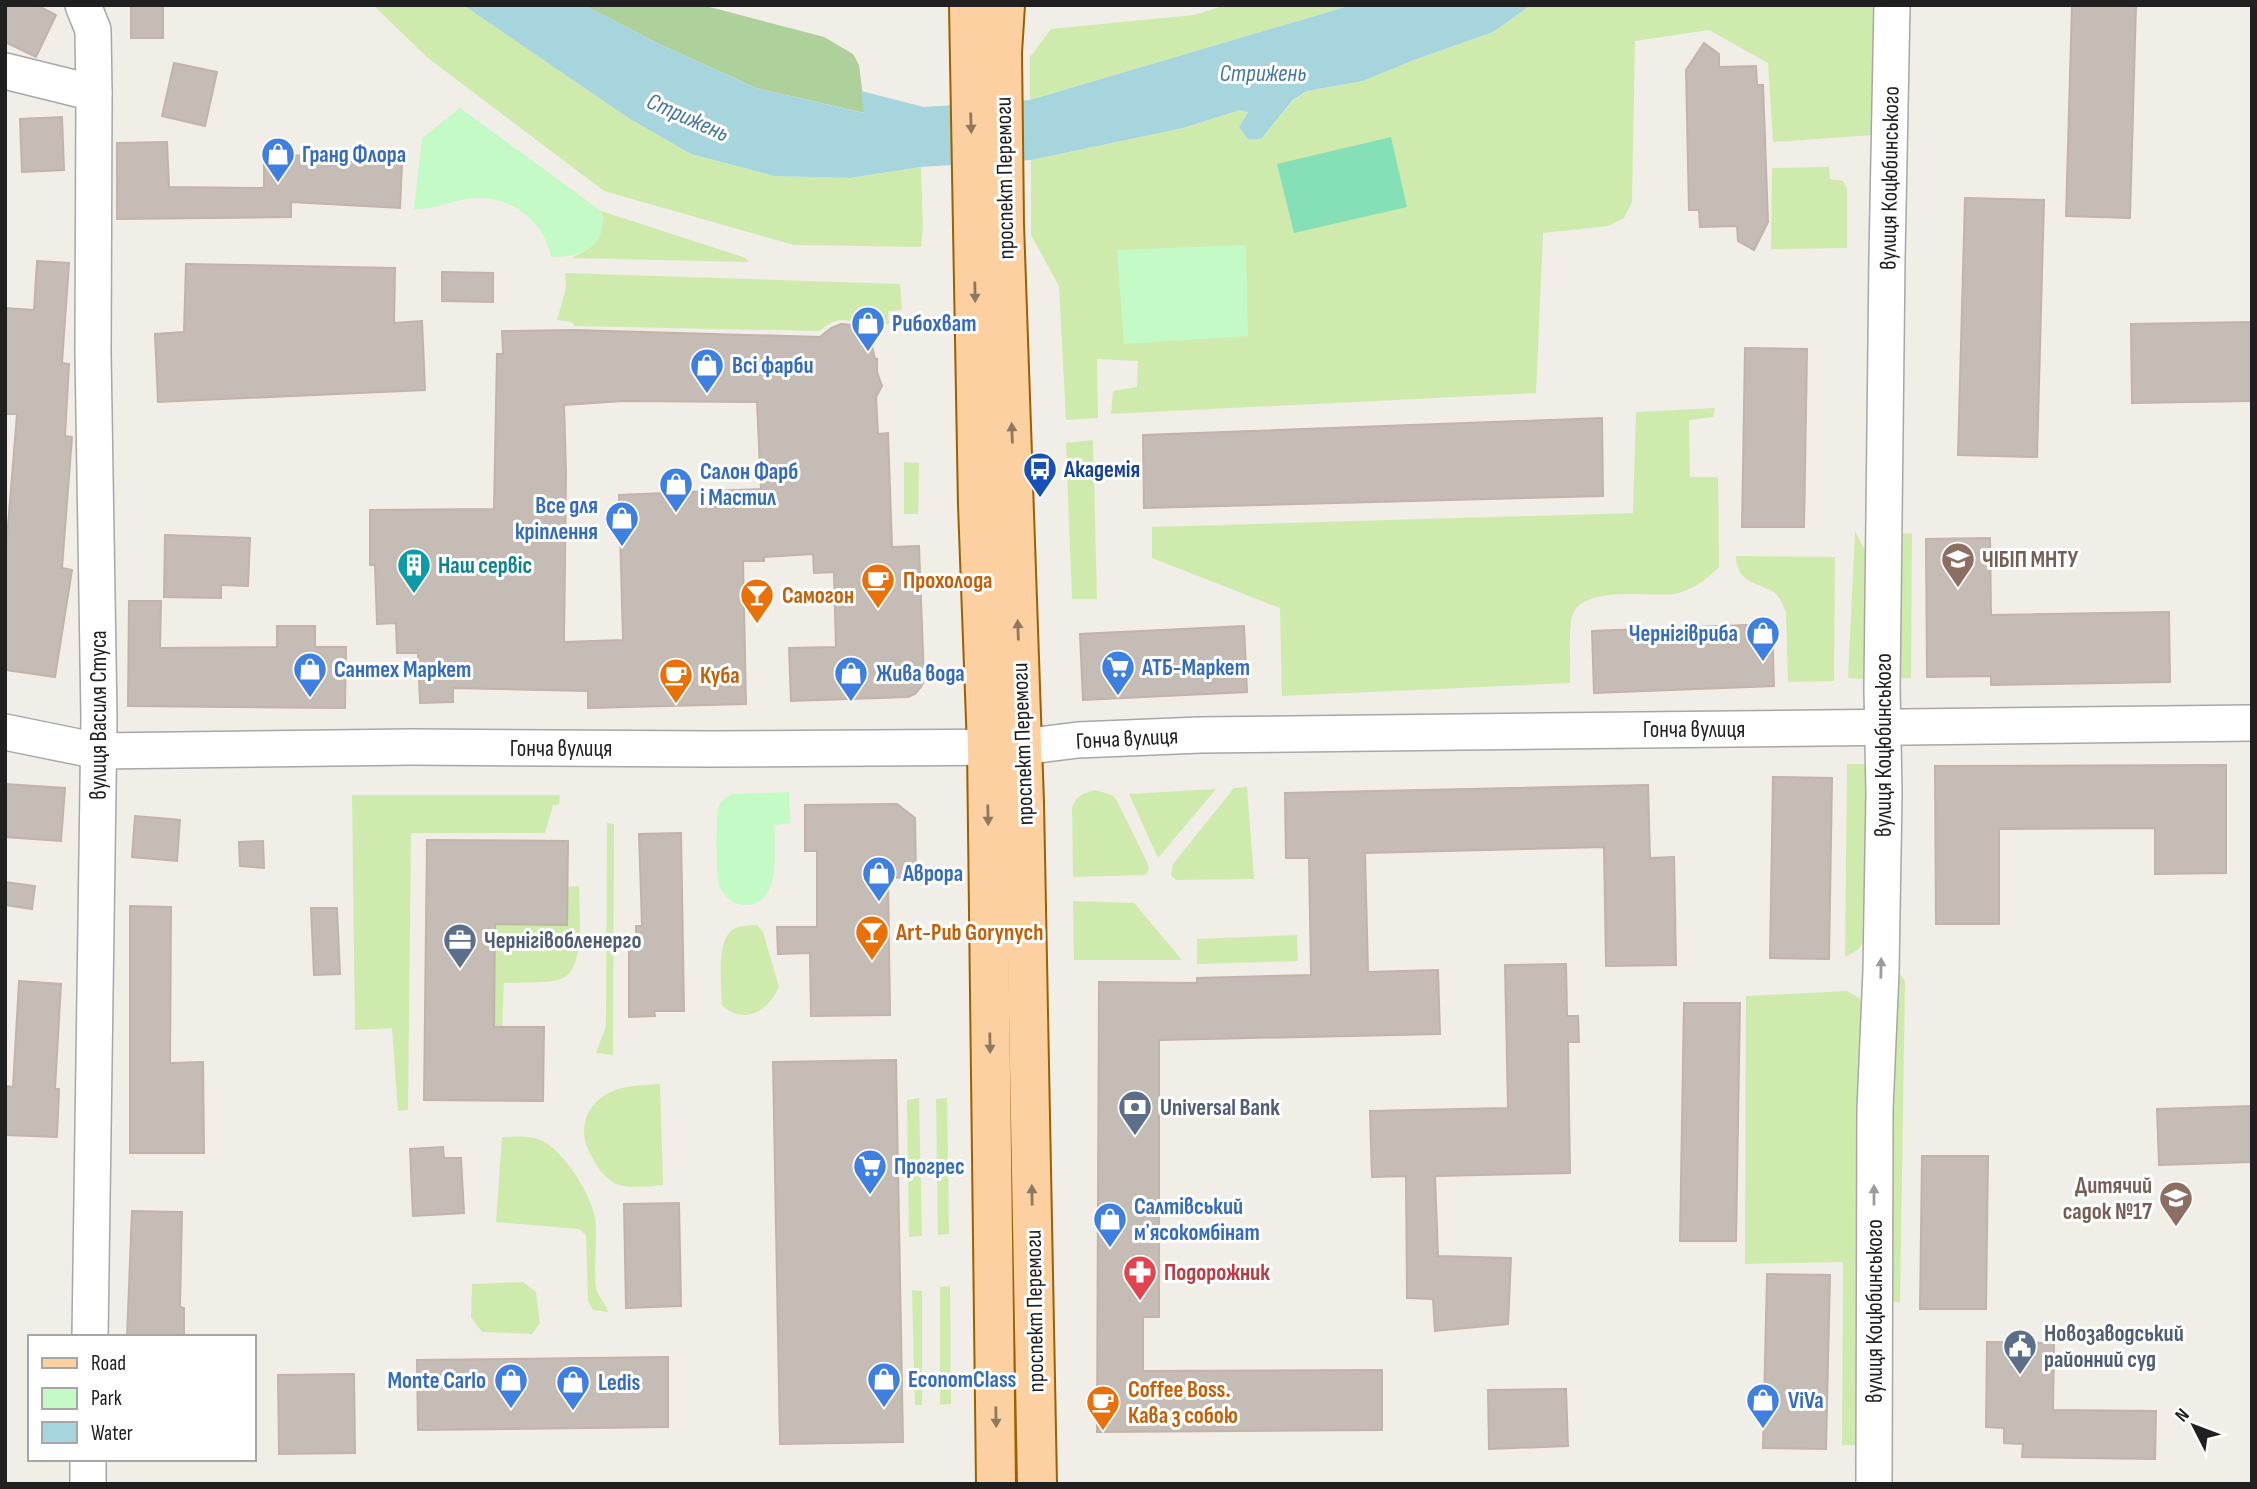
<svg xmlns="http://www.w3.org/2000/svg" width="2257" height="1489" font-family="'Sofia Sans Condensed',sans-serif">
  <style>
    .grass { fill: #ceebad }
    .forest { fill: #aed09b }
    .park { fill: #c4fac6 }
    .pitch { fill: #85e0b8 }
    .water { fill: #a7d5de }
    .building { fill: #c6bcb6; stroke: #c3b3a9; stroke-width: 2; fill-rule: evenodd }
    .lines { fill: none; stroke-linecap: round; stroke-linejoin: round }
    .minor-casing { stroke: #a7a7a7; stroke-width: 38 }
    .major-casing { stroke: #9c6000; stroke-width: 42 }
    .minor { stroke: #fff; stroke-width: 35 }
    .major { stroke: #fcd0a0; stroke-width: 38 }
    .oneway { fill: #8e7860 }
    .oneway2 { fill: #9b9b9b }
    .labels { text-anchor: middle; stroke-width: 6; stroke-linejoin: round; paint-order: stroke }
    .shop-label { font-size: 23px; font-weight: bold; fill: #366cbe; stroke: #fff; text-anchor: start }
    .street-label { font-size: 23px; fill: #202020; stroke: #fff }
    .transit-label { font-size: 23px; font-weight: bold; fill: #164399; stroke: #fff; text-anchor: start }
    .education-label { font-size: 23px; font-weight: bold; fill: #785e54; stroke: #fff; text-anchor: start }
    .culture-label { font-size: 23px; font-weight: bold; fill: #0d838f; stroke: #fff; text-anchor: start }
    .food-label { font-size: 23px; font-weight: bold; fill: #c56008; stroke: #fff; text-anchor: start }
    .service-label { font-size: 23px; font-weight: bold; fill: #4e5e75; stroke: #fff; text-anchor: start }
    .health-label { font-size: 23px; font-weight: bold; fill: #be3a42; stroke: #fff; text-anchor: start }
    .water-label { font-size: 24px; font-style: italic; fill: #4578a1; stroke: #fff }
  </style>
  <rect width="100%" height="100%" fill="#f1ede7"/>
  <g class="grass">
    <path d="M373 5H463L630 119 691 154 774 176 849 178 921 167 923 227 921 247 794 245 604 191 428 58Z"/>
    <path d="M1226 5H1352L1030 100V57L1051 29 1194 15Z"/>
    <path d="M1531 5H1876L1873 135 1773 142 1768 63 1709 30 1635 41 1632 202 1624 218 1608 226 1543 233 1536 393 1111 414 1113 391 1137 387 1138 361 1097 359 1098 418 1066 420 1059 286 1031 235V160L1183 128 1240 110 1248 111 1239 127 1248 139H1261L1294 100 1308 91 1363 81 1414 60 1493 32Z"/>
    <path d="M1829 167 1830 179 1843 181 1847 188V248L1771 249 1772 168Z"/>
    <path d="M601 211 746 258 748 262 572 258 590 248 603 219Z"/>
    <path d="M565 273 900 284 902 310 888 311 889 324C880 324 869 326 860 323 840 318 836 318 819 331L574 326 572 322 557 320 566 288Z"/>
    <path d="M1715 408 1713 417 1689 420 1690 477H1718L1719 567C1706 580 1692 591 1673 594 1648 597 1581 584 1572 617 1568 633 1571 665 1570 683L1282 696 1280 608 1152 558V527L1633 513 1636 412Z"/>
    <path d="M1093 440 1097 599H1072L1066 443Z"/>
    <path d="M904 462 919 463 918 514H904Z"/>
    <path d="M1855 531 1873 566 1869 671 1863 679 1848 678Z"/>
    <path d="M1912 533 1911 678 1894 679 1895 534Z"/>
    <path d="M1736 556 1835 557 1834 681 1788 682 1786 613C1783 604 1779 594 1770 590 1752 581 1737 581 1736 556Z"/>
    <path d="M1847 764H1863L1870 770 1864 940 1859 949 1845 957Z"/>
    <path d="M1247 787 1254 879 1176 880 1171 875 1173 864 1234 788Z"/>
    <path d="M1216 789 1158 858 1129 794Z"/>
    <path d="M1095 790 1112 795 1117 801 1148 864 1149 870 1145 875 1073 877 1072 808C1076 796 1083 793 1095 790Z"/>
    <path d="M352 795H560L559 805H553L545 833H411L408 1110 398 1111 392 1028 355 1030Z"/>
    <path d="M607 823 614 824 613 1055 596 1053 606 1026Z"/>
    <path d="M579 886C579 909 586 967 563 978 551 984 518 982 504 983L502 1027H494L495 924 567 887Z"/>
    <path d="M1073 901 1134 903 1182 960H1074Z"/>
    <path d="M757 925 763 932 779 987C768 1011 744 1026 722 1005 722 986 715 939 734 929 741 925 749 926 757 925Z"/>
    <path d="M1297 935 1298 961 1197 964V939Z"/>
    <path d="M1899 973 1905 981 1900 1303 1888 1299 1892 975Z"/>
    <path d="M1847 991 1859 998 1864 1009 1858 1427 1856 1445H1842L1843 1262 1745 1264 1746 996Z"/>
    <path d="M660 1084 663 1185C648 1186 629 1190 614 1183 603 1177 593 1161 588 1149 576 1121 593 1095 622 1088 634 1085 648 1085 660 1084Z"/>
    <path d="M919 1098 922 1236 909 1237 907 1100Z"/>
    <path d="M947 1098 949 1234 938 1235 936 1099Z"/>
    <path d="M502 1137C514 1137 529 1135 540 1140 563 1149 591 1194 595 1218 598 1241 593 1265 596 1288 598 1298 606 1303 608 1312L593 1310 588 1301 586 1235 579 1229 496 1222Z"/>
    <path d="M523 1282 536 1292 540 1323 532 1334 482 1332 471 1317 472 1284Z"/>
    <path d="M950 1286 951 1404 940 1405V1287Z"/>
    <path d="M912 1290 922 1291V1405H915Z"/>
  </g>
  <path class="forest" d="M584 5H702L824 37 853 54 859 65 865 113 756 88 657 43Z"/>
  <g class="park">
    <path d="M460 108 601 211C609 246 581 258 551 257 544 218 505 192 467 199 448 202 432 210 414 209L422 138Z"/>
    <path d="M1246 245 1248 336 1124 344 1117 250Z"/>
    <path d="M789 792 790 823 775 825C774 851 782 907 743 905 733 905 723 895 719 885 716 877 716 820 718 809 720 801 726 797 732 794Z"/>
  </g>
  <path class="pitch" d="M1391 137 1407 207 1294 233 1277 164Z"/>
  <path class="water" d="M463 5H584L657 43 756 88 864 113 861 91 924 107 1030 100 1352 5H1531L1493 32 1414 60 1363 81 1307 91 1293 100 1261 139H1248L1239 127 1248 112 1240 110 1183 128 1031 160 921 167 849 178 774 176 691 154 630 119Z"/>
  <g class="building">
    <path d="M5 5H36L56 15 36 57 5 42Z"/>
    <rect x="131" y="5" width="32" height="33"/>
    <path d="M2072 5H2136L2130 218 2066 216Z"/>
    <path d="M1704 43 1719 54V67L1756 66 1757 85H1763L1768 222 1754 250 1738 241 1737 226 1700 227 1699 210H1689L1686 70Z"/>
    <path d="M174 63 217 72 205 126 162 116Z"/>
    <path d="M62 117 64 170 22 172 20 119Z"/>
    <path d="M167 142 169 187 264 188V155L348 156V149L382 151 381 162 402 164 400 208 291 202V217L117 219V143Z"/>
    <path d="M1965 198 2044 200 2037 457 1958 455Z"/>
    <path d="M37 261 69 263 62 363 69 364 65 436 72 437 62 568 72 570 55 677 5 670V563L17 414H5V308L34 310Z"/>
    <path d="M186 264 395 268 394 323 422 321 425 390 158 402 155 334 184 332Z"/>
    <path d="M442 272 493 273V302L442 301Z"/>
    <path d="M2252 322V401L2132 403 2131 324Z"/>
    <path d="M841 324 852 325 862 329 871 342 875 359H877V372L882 386 876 397 878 434 888 433 892 547 919 546 924 680 921 687 915 694 908 697 791 701 789 648 836 647 834 572 814 573 813 554 764 557V561H743L746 704 588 708V691L453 688V702L420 703 418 653H397L396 623 377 624 375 565H370V510L494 509 497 354H503L502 331 574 330 820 337 831 328ZM623 401 757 402 761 489 619 495 623 640 564 642 566 473 564 405Z"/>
    <path d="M1745 348 1807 349 1804 527H1742Z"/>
    <path d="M1602 418 1603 496 1144 508 1143 435Z"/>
    <path d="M165 535 250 538 248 586 221 585V598L164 597Z"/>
    <path d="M1990 538 1991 615 2169 612 2170 682 1991 685V676L1927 677 1926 539Z"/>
    <path d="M129 601H161L160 648 277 647V626H315V647H346L345 708 128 706Z"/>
    <path d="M1772 624 1774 686 1594 693 1592 631Z"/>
    <path d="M1244 626 1247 692 1083 700 1080 634Z"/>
    <path d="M2226 765V873L2155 874V828L1999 829V924H1936L1935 766Z"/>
    <path d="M1773 777 1832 778 1829 959 1770 958Z"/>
    <path d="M5 784 65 788 61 841 5 837Z"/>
    <path d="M1648 785 1650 858 1674 857 1676 965 1606 966 1604 847 1365 853 1368 972 1438 970 1440 1034 1159 1040V1317H1143V1371L1382 1370V1430L1097 1432 1099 982 1197 983V978L1311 975 1309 858H1286L1285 793Z"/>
    <path d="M897 804 915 818 916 877 888 878 890 1015 811 1016 810 953 778 954 777 927H817V851H805V805Z"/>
    <path d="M135 816 180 820 177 861 132 857Z"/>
    <path d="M681 833 684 1011H654L655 1016 629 1017V946H636V926H642L639 834Z"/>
    <path d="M427 840 568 841 567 925 495 924 494 1027H544L543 1101 424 1100Z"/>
    <path d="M263 841 264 868 240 866 239 842Z"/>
    <path d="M5 882 35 886 32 909 5 905Z"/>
    <path d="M130 906 171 907 170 1063 203 1062 204 1153H130Z"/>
    <path d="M311 908H337L340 974 314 975Z"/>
    <path d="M1566 964 1567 1016H1578L1579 1042H1568L1570 1173 1435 1176 1438 1256 1511 1258 1508 1324 1435 1331 1433 1299 1407 1298 1406 1176 1372 1177 1370 1111 1508 1108 1505 965Z"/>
    <path d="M19 981 61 984 55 1089H59L57 1137 5 1135V1086L13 1087Z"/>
    <path d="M1684 1003H1740L1736 1241H1680Z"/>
    <path d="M896 1060 903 1442 780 1444 773 1062Z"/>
    <path d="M2252 1106V1162L2159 1165 2157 1109Z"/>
    <path d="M443 1147 444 1158H461L464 1213 413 1216 410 1149Z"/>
    <path d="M1922 1156H1988L1986 1309H1920Z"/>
    <path d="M679 1203 681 1306 626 1308 624 1204Z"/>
    <path d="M132 1211 182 1212 180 1307 184 1308V1337H127Z"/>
    <path d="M1767 1274 1830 1275 1826 1449 1763 1448Z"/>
    <path d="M1987 1342 2054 1343 2053 1410 2156 1411 2155 1459 2022 1457 2023 1444 2004 1443V1428L1986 1427Z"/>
    <path d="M668 1357V1427L418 1430 417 1360Z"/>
    <path d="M354 1374 355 1453 279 1454 278 1375Z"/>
    <path d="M1566 1389 1568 1446 1489 1449 1488 1390Z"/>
  </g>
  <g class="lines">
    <g class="minor-casing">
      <g id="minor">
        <path d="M83 5 93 30 94 93 93 353 99 718 90 1337"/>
        <path d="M5 71 94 93"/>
        <path d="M5 732 98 751 412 747 710 749 1021 747 1078 740 1200 735 2252 723"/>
        <path d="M88 1484V1459"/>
        <path d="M1874 1484 1875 1109 1881 971 1884 793 1882 689 1887 258 1892 5"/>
      </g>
    </g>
    <g class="major-casing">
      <g id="major">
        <path d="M969 5 978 505 987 747 996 1484"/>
        <path d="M1005 5 1002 52 1004 224 1024 803 1037 1484"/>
      </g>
    </g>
    <use href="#minor" class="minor"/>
    <use href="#major" class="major"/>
  </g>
  <defs><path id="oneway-solid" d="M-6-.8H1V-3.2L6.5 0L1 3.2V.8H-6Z" transform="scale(1.75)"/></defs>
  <g class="oneway">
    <use href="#oneway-solid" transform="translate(971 123) rotate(88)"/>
    <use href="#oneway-solid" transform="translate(975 292) rotate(89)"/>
    <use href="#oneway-solid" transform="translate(1012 433) rotate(-92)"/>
    <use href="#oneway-solid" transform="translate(1018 630) rotate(-92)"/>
    <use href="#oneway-solid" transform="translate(988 815) rotate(89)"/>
    <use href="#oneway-solid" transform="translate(990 1043) rotate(89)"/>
    <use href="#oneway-solid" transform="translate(1032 1195) rotate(-91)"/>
    <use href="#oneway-solid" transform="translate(996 1417) rotate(89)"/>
  </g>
  <g class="oneway2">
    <use href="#oneway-solid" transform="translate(1881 968) rotate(-89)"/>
    <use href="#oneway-solid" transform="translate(1874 1195) rotate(-90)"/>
  </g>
  <defs>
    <g id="shop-pin" transform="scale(1.75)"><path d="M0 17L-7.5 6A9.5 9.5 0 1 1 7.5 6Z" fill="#3f7fe0" stroke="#fff"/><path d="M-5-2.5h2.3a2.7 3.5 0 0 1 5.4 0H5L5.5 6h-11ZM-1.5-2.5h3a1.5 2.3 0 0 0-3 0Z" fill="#fff"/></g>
    <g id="bus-pin" transform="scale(1.75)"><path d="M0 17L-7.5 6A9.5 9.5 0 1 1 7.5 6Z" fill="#1a4fb4" stroke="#fff"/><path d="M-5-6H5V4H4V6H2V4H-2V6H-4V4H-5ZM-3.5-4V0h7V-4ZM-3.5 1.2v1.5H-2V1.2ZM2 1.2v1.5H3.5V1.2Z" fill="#fff"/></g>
    <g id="university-pin" transform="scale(1.75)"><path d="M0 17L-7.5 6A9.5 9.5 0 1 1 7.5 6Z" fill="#8d6e63" stroke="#fff"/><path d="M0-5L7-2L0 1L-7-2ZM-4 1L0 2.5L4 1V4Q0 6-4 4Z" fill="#fff"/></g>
    <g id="building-pin" transform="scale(1.75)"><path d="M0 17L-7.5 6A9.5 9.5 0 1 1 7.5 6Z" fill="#0f9aa8" stroke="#fff"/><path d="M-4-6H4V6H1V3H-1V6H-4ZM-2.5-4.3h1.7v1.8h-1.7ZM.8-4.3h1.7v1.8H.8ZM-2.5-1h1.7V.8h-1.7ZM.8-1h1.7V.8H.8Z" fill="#fff"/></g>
    <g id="cafe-pin" transform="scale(1.75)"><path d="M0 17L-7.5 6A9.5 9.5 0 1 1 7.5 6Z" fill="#e8710a" stroke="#fff"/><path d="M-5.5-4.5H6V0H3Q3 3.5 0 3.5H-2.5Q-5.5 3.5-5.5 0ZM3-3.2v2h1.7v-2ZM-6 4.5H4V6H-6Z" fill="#fff"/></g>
    <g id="bar-pin" transform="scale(1.75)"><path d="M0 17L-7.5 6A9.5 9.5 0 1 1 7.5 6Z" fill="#e8710a" stroke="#fff"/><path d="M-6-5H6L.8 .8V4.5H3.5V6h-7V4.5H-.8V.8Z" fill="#fff"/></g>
    <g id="supermarket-pin" transform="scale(1.75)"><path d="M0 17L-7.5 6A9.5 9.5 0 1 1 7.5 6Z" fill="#3f7fe0" stroke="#fff"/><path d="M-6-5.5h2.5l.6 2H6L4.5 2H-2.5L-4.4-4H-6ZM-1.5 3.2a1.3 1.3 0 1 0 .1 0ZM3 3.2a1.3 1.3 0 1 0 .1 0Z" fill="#fff"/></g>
    <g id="office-pin" transform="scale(1.75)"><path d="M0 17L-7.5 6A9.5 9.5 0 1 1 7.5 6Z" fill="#5c6f8a" stroke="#fff"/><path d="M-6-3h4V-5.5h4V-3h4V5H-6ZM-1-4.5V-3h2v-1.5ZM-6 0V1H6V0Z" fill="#fff"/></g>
    <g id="bank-pin" transform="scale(1.75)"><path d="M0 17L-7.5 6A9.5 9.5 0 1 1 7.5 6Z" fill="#5c6f8a" stroke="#fff"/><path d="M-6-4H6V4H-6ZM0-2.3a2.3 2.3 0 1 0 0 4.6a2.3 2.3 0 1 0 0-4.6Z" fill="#fff"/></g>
    <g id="school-pin" transform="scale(1.75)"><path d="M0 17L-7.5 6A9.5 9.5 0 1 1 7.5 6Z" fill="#8d6e63" stroke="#fff"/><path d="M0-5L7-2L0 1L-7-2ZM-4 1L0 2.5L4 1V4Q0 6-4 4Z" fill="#fff"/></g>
    <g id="pharmacy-pin" transform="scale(1.75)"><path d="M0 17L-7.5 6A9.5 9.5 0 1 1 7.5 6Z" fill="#e0444e" stroke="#fff"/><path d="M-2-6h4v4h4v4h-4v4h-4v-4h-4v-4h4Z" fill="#fff"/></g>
    <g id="civic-pin" transform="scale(1.75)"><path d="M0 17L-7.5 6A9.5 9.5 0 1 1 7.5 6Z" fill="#5c6f8a" stroke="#fff"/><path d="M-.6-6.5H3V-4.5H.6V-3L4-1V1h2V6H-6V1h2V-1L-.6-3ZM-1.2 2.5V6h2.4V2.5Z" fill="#fff"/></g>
  </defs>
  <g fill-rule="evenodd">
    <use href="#shop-pin" x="278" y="154"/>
    <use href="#shop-pin" x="868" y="323"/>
    <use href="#shop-pin" x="707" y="365"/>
    <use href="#bus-pin" x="1040" y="469"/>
    <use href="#shop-pin" x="676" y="484"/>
    <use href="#shop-pin" x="622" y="518"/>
    <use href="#university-pin" x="1958" y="559"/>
    <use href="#building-pin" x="414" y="565"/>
    <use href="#cafe-pin" x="878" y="580"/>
    <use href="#bar-pin" x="757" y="595"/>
    <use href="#shop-pin" x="1763" y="633"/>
    <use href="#supermarket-pin" x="1118" y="667"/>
    <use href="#shop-pin" x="310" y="669"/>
    <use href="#shop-pin" x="851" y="673"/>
    <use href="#cafe-pin" x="676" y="675"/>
    <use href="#shop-pin" x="879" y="873"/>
    <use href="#bar-pin" x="872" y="932"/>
    <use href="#office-pin" x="460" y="940"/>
    <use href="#bank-pin" x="1135" y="1107"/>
    <use href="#supermarket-pin" x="870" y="1166"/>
    <use href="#school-pin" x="2176" y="1198"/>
    <use href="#shop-pin" x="1110" y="1219"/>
    <use href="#pharmacy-pin" x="1140" y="1272"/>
    <use href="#civic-pin" x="2020" y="1346"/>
    <use href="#shop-pin" x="884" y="1379"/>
    <use href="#shop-pin" x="511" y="1380"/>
    <use href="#shop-pin" x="573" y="1382"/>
    <use href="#shop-pin" x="1763" y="1400"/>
    <use href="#cafe-pin" x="1103" y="1402"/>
  </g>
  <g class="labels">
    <g class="shop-label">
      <text x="302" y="162">Гранд Флора</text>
      <text x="892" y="331">Рибохват</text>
      <text x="732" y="373">Всі фарби</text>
      <text x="700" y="479">Салон Фарб<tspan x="700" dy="26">і Мастил</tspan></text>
      <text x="598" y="513" text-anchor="end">Все для<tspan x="598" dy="26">кріплення</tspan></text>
      <text x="1738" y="641" text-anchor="end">Чернігівриба</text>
      <text x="1142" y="675">АТБ-Маркет</text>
      <text x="334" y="677">Сантех Маркет</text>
      <text x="876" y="681">Жива вода</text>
      <text x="903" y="881">Аврора</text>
      <text x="894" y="1174">Прогрес</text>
      <text x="1134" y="1214">Салтівський<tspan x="1134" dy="26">мʼясокомбінат</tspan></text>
      <text x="908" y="1387">EconomClass</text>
      <text x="486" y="1388" text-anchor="end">Monte Carlo</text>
      <text x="598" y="1390">Ledis</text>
      <text x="1788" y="1408">ViVa</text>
    </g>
    <g class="street-label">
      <text transform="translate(1004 178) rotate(-91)" y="8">проспект Перемоги</text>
      <text transform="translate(1889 178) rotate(-89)" y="8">вулиця Коцюбинського</text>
      <text transform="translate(98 715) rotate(-90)" y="8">вулиця Василя Стуса</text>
      <text x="1694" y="737">Гонча вулиця</text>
      <text transform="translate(1127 738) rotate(-3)" y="8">Гонча вулиця</text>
      <text transform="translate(1022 744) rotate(-92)" y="8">проспект Перемоги</text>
      <text transform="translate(1883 745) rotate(-90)" y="8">вулиця Коцюбинського</text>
      <text x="561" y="756">Гонча вулиця</text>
      <text transform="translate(1034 1311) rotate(-91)" y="8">проспект Перемоги</text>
      <text transform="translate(1874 1311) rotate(-90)" y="8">вулиця Коцюбинського</text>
    </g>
    <g class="transit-label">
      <text x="1064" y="477">Академія</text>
    </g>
    <g class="education-label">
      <text x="1982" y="567">ЧІБІП МНТУ</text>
      <text x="2152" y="1193" text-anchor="end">Дитячий<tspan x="2152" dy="26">садок №17</tspan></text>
    </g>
    <g class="culture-label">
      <text x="438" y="573">Наш сервіс</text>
    </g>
    <g class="food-label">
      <text x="903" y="588">Прохолода</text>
      <text x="782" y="603">Самогон</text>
      <text x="700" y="683">Куба</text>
      <text x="896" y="940">Art-Pub Gorynych</text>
      <text x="1128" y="1397">Coffee Boss.<tspan x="1128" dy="26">Кава з собою</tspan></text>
    </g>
    <g class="service-label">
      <text x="484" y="948">Чернігівобленерго</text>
      <text x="1160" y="1115">Universal Bank</text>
      <text x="2044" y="1341">Новозаводський<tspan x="2044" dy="26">районний суд</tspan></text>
    </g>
    <g class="health-label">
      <text x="1164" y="1280">Подорожник</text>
    </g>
    <g class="water-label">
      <text x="1263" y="81">Стрижень</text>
      <text transform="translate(688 117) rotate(24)" y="8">Стрижень</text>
    </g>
  </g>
  <rect width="2257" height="1489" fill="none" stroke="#202020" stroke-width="14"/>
  <rect x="28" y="1335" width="228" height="126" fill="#ffffff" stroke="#a6a6a6" stroke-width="2"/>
  <rect x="42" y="1358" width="35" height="10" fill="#fcd0a0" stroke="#a6a6a6" stroke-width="2"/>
  <text x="91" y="1370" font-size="21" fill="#202020">Road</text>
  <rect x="42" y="1388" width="35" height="21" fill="#c4fac6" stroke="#a6a6a6" stroke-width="2"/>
  <text x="91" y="1405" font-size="21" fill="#202020">Park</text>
  <rect x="42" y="1422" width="35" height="21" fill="#a7d5de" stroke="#a6a6a6" stroke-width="2"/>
  <text x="91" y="1440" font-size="21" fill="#202020">Water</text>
  <g transform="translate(2194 1426) rotate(312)" stroke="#ffffff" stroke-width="5" paint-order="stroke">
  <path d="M0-5L12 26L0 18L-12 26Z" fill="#202020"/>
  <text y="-10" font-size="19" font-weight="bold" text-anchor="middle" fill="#202020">N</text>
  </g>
</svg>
